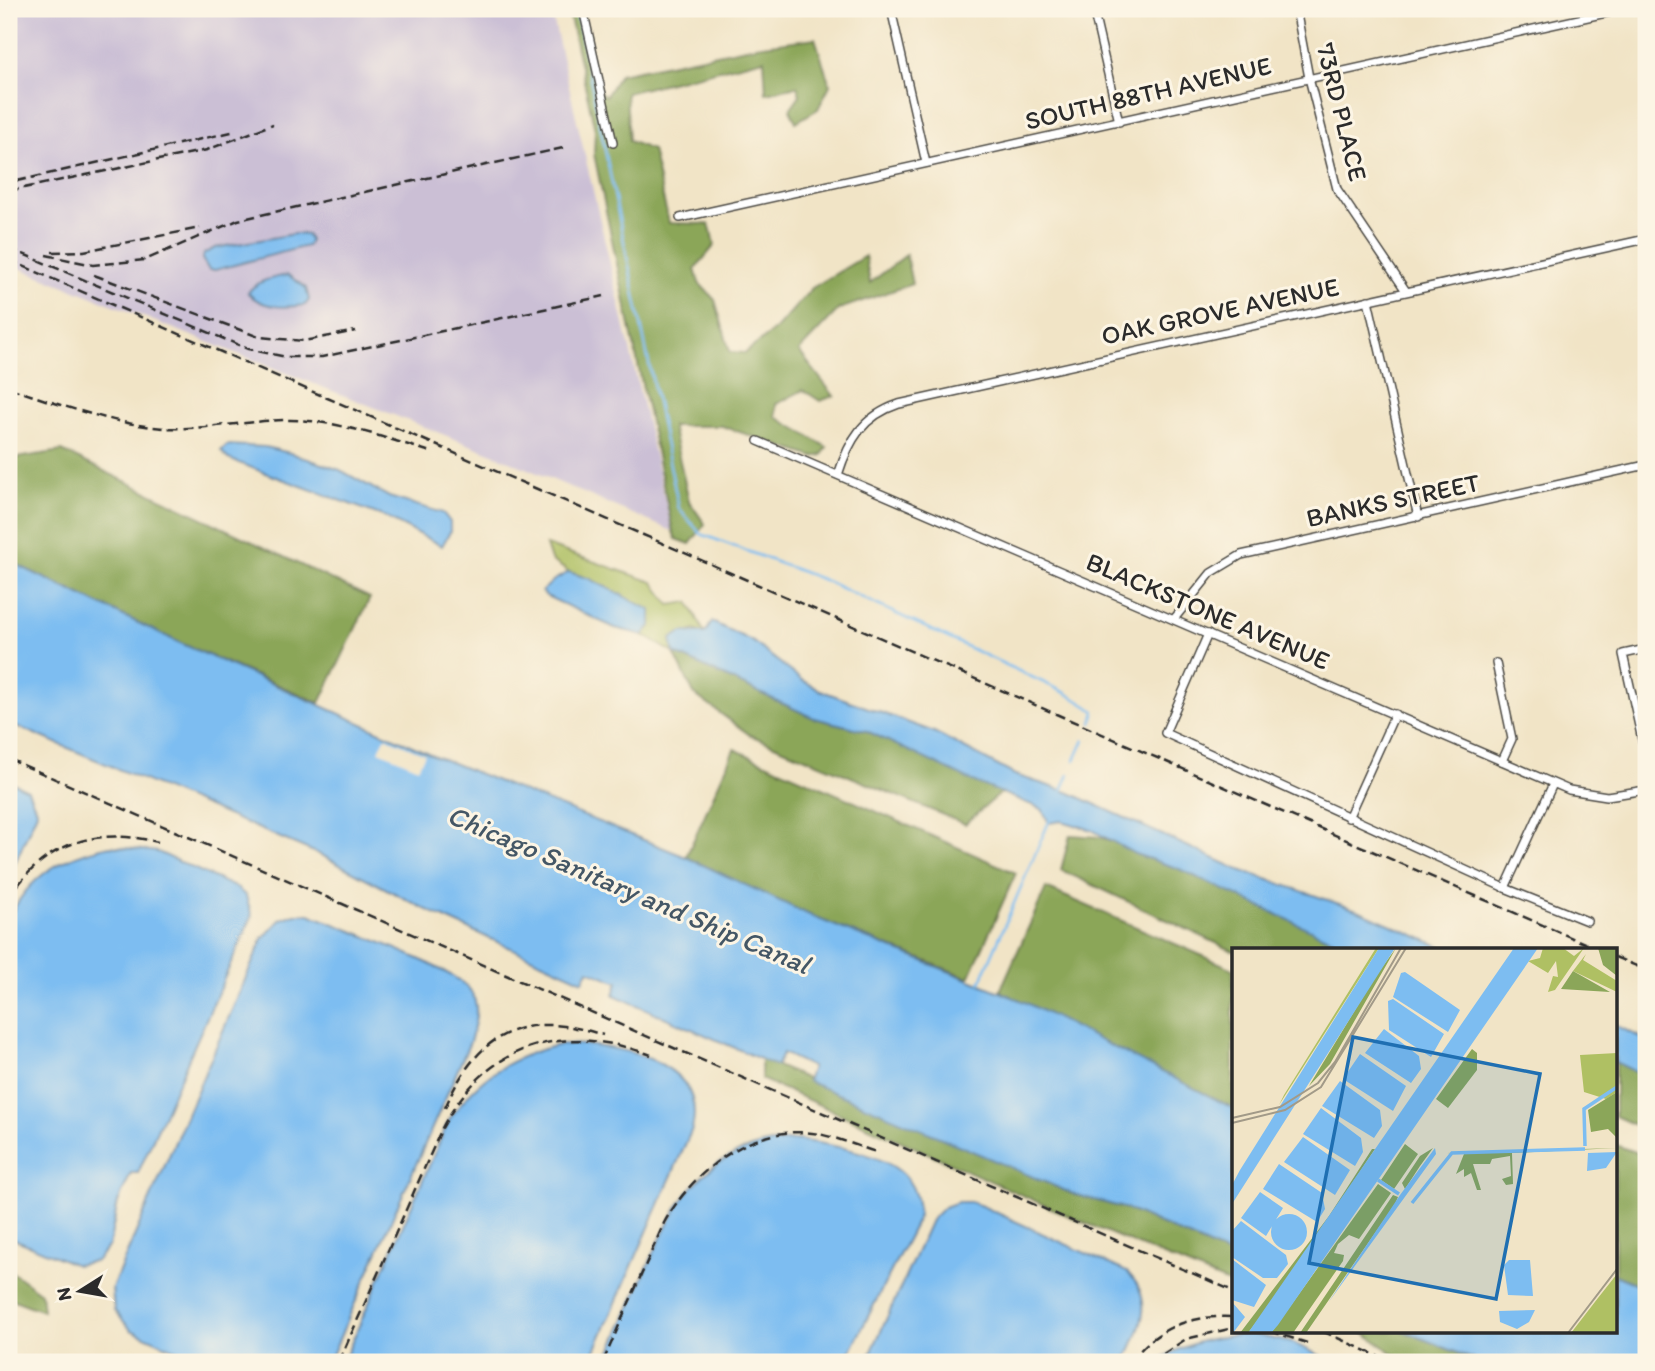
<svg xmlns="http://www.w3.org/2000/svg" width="1655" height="1371" font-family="Itim,sans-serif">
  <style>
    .industrial { fill: #cbbfd5 }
    .green { fill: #afc063; stroke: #6d7647; stroke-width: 2 }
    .forest { fill: #8ba659; stroke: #5b6842; stroke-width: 2 }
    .water { fill: #7dbdf1; stroke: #54748e; stroke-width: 2 }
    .pier { fill: #f1e4c6 }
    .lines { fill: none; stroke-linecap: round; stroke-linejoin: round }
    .stream { stroke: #7dbdf1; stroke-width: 2.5 }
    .street-casing { stroke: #494742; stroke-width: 10 }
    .highway-casing { stroke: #494742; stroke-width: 17 }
    .street { stroke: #fff; stroke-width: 7 }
    .highway { stroke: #fff; stroke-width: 14 }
    .rail { stroke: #2b2b2b; stroke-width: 2.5; stroke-dasharray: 10 5; stroke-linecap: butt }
    .labels { text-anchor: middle; stroke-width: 6; stroke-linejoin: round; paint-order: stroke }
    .street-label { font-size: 26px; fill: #2b2b2b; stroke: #fcf5e5 }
    .water-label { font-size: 28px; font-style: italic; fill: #445766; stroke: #fcf5e5 }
    .inset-river { fill: none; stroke: #7dbdf1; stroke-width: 3.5 }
    .inset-road { fill: none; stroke: #a29a88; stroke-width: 2 }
    .view { fill: #1f6fb2; fill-opacity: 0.15; stroke: #1f6fb2; stroke-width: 3.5 }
    .inset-edge { fill: none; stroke: #2b2b2b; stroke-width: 3.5 }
  </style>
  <rect width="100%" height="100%" fill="#fcf5e5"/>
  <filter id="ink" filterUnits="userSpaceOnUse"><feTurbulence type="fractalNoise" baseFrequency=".0143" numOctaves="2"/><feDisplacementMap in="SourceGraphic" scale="14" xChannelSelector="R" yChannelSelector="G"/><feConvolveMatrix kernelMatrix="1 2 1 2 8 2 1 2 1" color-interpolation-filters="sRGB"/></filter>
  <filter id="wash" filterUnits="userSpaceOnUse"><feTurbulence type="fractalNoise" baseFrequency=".00686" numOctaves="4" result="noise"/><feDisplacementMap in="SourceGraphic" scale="28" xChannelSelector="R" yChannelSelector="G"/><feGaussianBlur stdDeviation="1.57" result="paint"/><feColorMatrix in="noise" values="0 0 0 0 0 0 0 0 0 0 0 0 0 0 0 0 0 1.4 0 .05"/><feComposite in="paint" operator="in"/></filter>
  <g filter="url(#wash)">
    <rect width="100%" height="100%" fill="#f1e4c6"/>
    <path class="industrial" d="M9 9H551L672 531 493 454 9 264Z"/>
    <path class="green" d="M546 545 653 582 670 605 689 602 705 634 695 630 671 639 674 653 643 635 651 626 650 610 590 579 569 572 551 560Z"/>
    <g class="forest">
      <path d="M568 9H579L597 90 606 96 620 74 756 46 815 38 830 85 818 109 796 122 790 109 800 95 797 86 766 93 764 59 626 93 629 141 652 150 669 223 709 224 715 245 695 269 699 283 715 300 730 352 745 353 776 329 812 288 865 256 870 283 906 255 912 284 839 309 799 351 834 396 820 401 803 390 776 404V417L827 447 822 455 813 457 722 426H672L689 501 705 524 690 544 676 539 673 532 594 154 595 130Z"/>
      <path d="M62 451 370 598 320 703 178 642 9 561V459Z"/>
      <path d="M674 653 814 718 867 731 1002 792 965 824 750 735 694 694Z"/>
      <path d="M734 749 1016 873 969 978 816 918 686 857Z"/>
      <path d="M1070 835 1099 837 1118 843 1135 854 1177 868 1358 949 1233 951 1061 870Z"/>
      <path d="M1046 888 1233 969V1108L1000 991Z"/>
      <path d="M761 1059 1073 1194 1127 1209 1233 1257V1285L1078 1220 761 1079Z"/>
      <path d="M1615 1062 1646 1077V1130L1615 1116Z"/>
      <path d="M1615 1145 1646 1156V1288L1615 1275Z"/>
      <path d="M9 1270 41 1293 43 1311 9 1298Z"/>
      <path d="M1362 1331H1404L1480 1362H1412L1396 1355Z"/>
    </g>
    <g class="water">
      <path d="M294 234H306L310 240 307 246 215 270H209L202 259 204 254 215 248Z"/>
      <path d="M288 275 306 288 309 300 305 305C285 308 263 309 248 293 256 280 274 278 288 275Z"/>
      <path d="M227 445 265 447 290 453 340 470 389 497 443 513 450 522V532L442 546 385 517 228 459 221 451Z"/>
      <path d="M9 561 178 642 435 756 686 857 816 918 1025 1002 1233 1108V1257L1127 1209 1073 1194 807 1081 812 1067 783 1053 776 1066 614 995 618 982 588 970 583 981 425 909 321 855 9 723Z"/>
      <path d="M569 572 590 579 651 610V626L643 635 615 628 546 596 542 591 554 580Z"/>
      <path d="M712 622 752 641 803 681 822 691 934 732 1015 775 1068 792 1237 869 1360 911 1446 949H1358L1343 945 1177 868 1135 854 1092 830 1062 821 1049 823 1042 809 972 781 867 731 814 718 674 653 671 639 682 632 705 633Z"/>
      <path d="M9 781 28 790 37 812 9 877Z"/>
      <path d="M110 846 158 852 237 888 246 896 252 916 138 1173H131L118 1202 109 1246 96 1261 76 1265 9 1237V919C28 875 64 856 110 846Z"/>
      <path d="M295 914H309C338 926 456 969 470 990 481 1007 475 1024 470 1042L329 1362H204L131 1330 114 1310 112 1288 263 938 281 919Z"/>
      <path d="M1615 1025 1646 1040V1077L1615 1062Z"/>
      <path d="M563 1044C614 1044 709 1059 692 1129L590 1362H343L449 1120C477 1077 513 1055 563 1044Z"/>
      <path d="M797 1140C827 1144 889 1153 908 1180 916 1191 917 1202 919 1216L845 1362H606C620 1331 633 1299 647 1268 680 1193 706 1146 797 1140Z"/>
      <path d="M958 1202H970L982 1206 1127 1272C1157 1301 1139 1330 1125 1362H867L931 1220 944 1207Z"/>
      <path d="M1615 1275 1646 1288V1362H1480L1404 1331H1615Z"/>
      <path d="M1251 1334 1293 1343 1334 1362H1157C1185 1342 1217 1336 1251 1334Z"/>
    </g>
    <path class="pier" d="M385 737 425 754 418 768 379 751Z"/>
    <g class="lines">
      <g class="stream">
        <path d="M576 9 679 509 701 534 824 580 1066 693 1095 711 1092 723"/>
        <path d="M1075 760 1084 740"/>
        <path d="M1061 793 1069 774"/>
        <path d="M980 983 1050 819"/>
      </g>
    </g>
  </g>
  <g filter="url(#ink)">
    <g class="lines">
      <g class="street-casing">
        <g id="street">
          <path d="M583 9 613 143"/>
          <path d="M891 9 926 163"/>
          <path d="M1093 9 1119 122"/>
          <path d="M1296 9 1309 78 1337 189 1406 291"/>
          <path d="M680 218 1624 9"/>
          <path d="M1368 300 1418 517"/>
          <path d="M758 441 1569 790 1607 796 1646 790"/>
          <path d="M838 475C849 440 863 416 899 404L1646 239"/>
          <path d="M1174 619 1211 573 1241 555 1646 465"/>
          <path d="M1208 634 1165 733 1505 888 1553 784"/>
          <path d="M1646 649 1623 654 1646 758"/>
          <path d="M1496 663 1512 739 1502 761"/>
          <path d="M1348 818 1395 714"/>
          <path d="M1505 888 1587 921"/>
        </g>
      </g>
      <g class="highway-casing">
        <path id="highway" d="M9 1362H10"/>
      </g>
      <use href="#street" class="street"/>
      <use href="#highway" class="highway"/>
      <g class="rail">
        <path d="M17 181 236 131"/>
        <path d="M9 191 207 150 273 124"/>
        <path d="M9 248 248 349 286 357H322L604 296"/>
        <path d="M52 252 84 251 200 228"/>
        <path d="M46 255 93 265 145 260 238 220 563 148"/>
        <path d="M9 260 1598 949"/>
        <path d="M94 275 259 337 304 341 356 331"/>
        <path d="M9 388C56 403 103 421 153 427 197 432 241 421 286 420 335 419 384 438 431 452"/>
        <path d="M9 759 1233 1291"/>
        <path d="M9 898C45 842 95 827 158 842"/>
        <path d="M1615 957 1646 970"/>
        <path d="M445 1108C477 1033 524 1009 603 1035"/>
        <path d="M1270 1331 1307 1343"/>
        <path d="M1322 1331 1391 1362"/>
        <path d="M339 1362 442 1128C489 1041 562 1023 651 1055"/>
        <path d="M603 1362 664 1223C693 1170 754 1122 819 1134 838 1138 857 1146 876 1152"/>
        <path d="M1131 1362C1155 1327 1192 1315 1233 1317"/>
        <path d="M1151 1362 1186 1339 1233 1328"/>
      </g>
    </g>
  </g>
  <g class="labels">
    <g class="street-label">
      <text transform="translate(1148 93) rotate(-13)" y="9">SOUTH 88TH AVENUE</text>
      <text transform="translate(1342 112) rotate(76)" y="9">73RD PLACE</text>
      <text transform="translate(1220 311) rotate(-12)" y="9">OAK GROVE AVENUE</text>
      <text transform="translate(1393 500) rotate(-12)" y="9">BANKS STREET</text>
      <text transform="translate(1208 611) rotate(23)" y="9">BLACKSTONE AVENUE</text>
    </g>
    <g class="water-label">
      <text transform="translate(629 889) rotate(23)" y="10">Chicago Sanitary and Ship Canal</text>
    </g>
  </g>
  <g transform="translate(1232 948)">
    <rect width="385" height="385" fill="#f1e4c6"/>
    <path d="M144 0H147L47 157 52 147ZM311 0H331L342 8 352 0 323 42 316 44 321 28 326 29 324 13 316 25 296 13 308 10ZM354 6 351 12 385 33V44L341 23ZM385 105V144L374 151 352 144 348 107ZM385 326V385H339L366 350Z" fill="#afc063"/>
    <path d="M164 0 98 116 77 138 143 29ZM366 0H385V28L371 17ZM341 23 378 44 329 41ZM240 101 245 105V122L216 160 204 151ZM385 144V190L376 181 359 184 356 162ZM173 196 186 206 162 241 149 232ZM201 200 188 218 173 241 170 235 188 208ZM385 200 280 205 281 236 274 237 270 231 279 228 278 208 260 211 258 216H241L249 242H245L239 225 232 229V221L224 226 232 206 215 205ZM140 201H143L53 336 16 385H8L97 268ZM146 236 159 245 127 291 117 287 106 296 102 305 112 307 111 313 61 385H39ZM161 247 166 249 163 256 123 314 74 385H68Z" fill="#8ba659"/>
    <path d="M147 0H163L0 256V237L8 222ZM282 0H306L46 377 39 385H16ZM173 24 228 62 216 84 161 49 169 25ZM161 51 212 86 199 109 157 82 156 53ZM152 81 187 108 189 121 179 135 133 105ZM128 106 174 138 161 163 111 131ZM108 133 148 162 150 178 142 190 90 158ZM89 160 129 190 131 204 123 218 71 186ZM71 189 118 222 103 247 52 214ZM203 200 204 206 96 355 168 247ZM385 204 374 220 355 223 356 205ZM47 216 90 245 93 261 85 274 31 241ZM28 244 51 260 34 288 9 270ZM39 284a18 18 0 1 1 36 0a18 18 0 1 1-36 0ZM9 273 54 307 56 316 45 330H31L0 309V283ZM0 311 34 337 22 359 0 352ZM277 312H298L301 348 276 347 272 317ZM0 354 13 369 1 385H0ZM303 362 297 374 285 381 268 374 267 363Z" fill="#7dbdf1"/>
    <path class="inset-river" d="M353 198 352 161 385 139M146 232 167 246M180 255 220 205 353 201"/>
    <path class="inset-road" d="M0 170 48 159 86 135 103 114 169 0M0 175 53 162 89 139 174 0M336 385 385 321"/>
    <path class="view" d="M121 89 308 126 264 351 77 315Z"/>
    <rect width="385" height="385" class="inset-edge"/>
  </g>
  <rect width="1655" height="1371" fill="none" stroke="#fcf5e5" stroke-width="35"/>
  <g transform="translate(80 1291) rotate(259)" stroke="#fcf5e5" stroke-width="5" paint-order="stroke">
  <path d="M0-5L12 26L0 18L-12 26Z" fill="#2b2b2b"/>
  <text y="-10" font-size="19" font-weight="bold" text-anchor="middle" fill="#2b2b2b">N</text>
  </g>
</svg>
